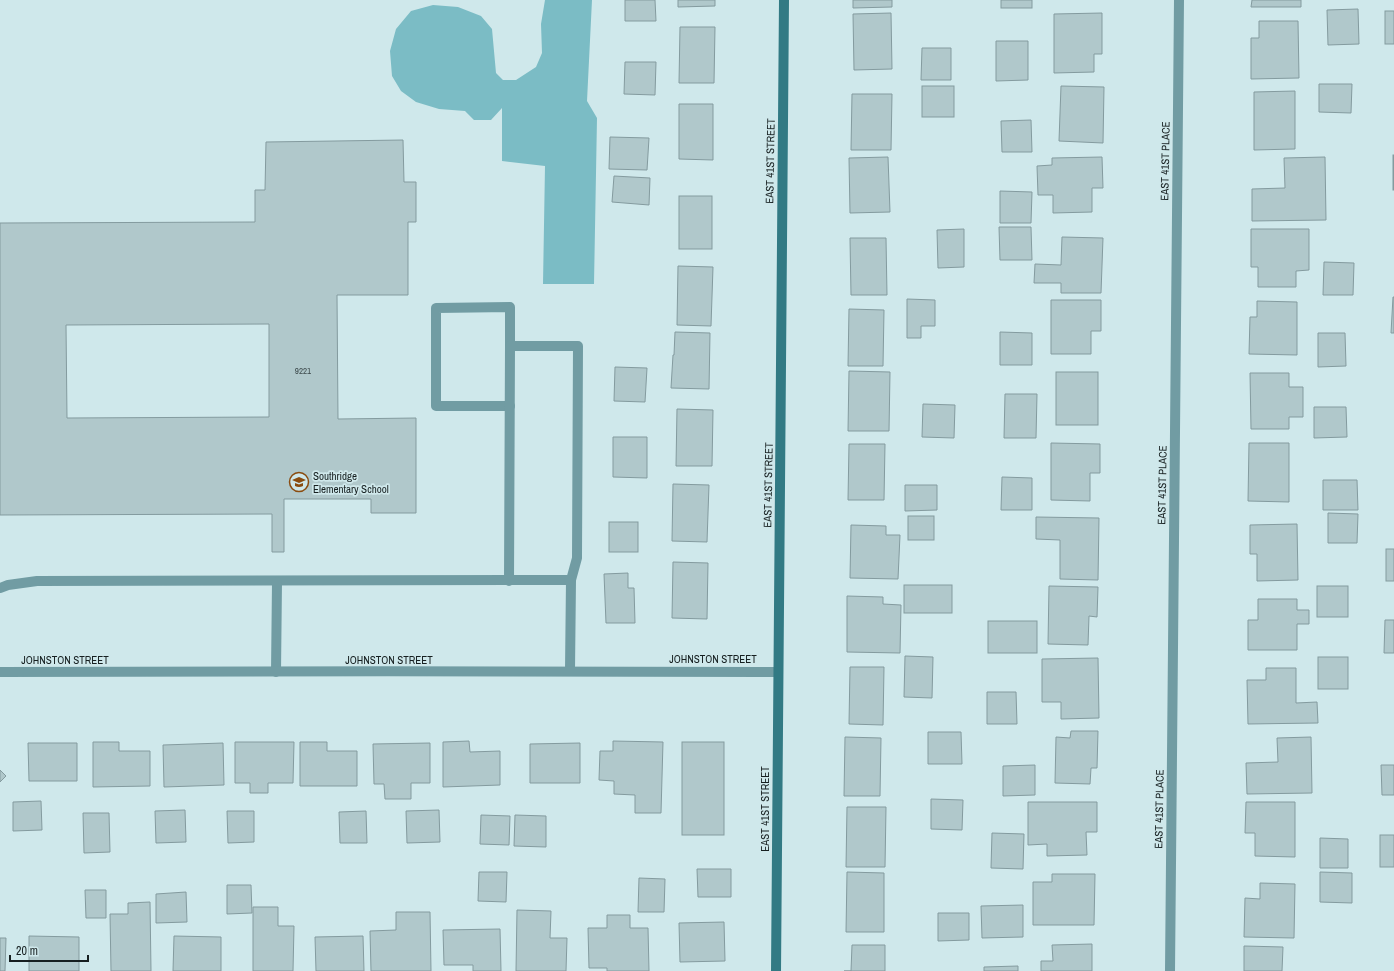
<svg xmlns="http://www.w3.org/2000/svg" width="1394" height="971" font-family="'Archivo Narrow',sans-serif">
  <style>
    .green { fill: #7bbcc5 }
    .building { fill: #b0c8cb; stroke: #849b9f; fill-rule: evenodd }
    .lines { fill: none; stroke-linecap: round; stroke-linejoin: round }
    .lane { stroke: #719ca3; stroke-width: 10 }
    .street { stroke: #719ca3; stroke-width: 10 }
    .secondary { stroke: #327a84; stroke-width: 10 }
    .labels { text-anchor: middle; stroke-width: 3.5; stroke-linejoin: round; paint-order: stroke }
    .number-label { font-size: 9px; fill: #3c494b }
    .street-label { font-size: 11px; fill: #161f20; stroke: #cfe8eb }
    .poi-label { font-size: 11px; fill: #161f20; stroke: #cfe8eb; text-anchor: start }
  </style>
  <rect width="100%" height="100%" fill="#cfe8eb"/>
  <path class="green" d="M545 0H592L587 101 597 118 594 284H543L545 166 502 161V108L491 120H474L465 111 439 109 416 102 401 91 392 76 390 51 396 29 411 11 433 5 458 7 481 16 492 29 496 73 503 80H516L536 67 542 53 541 24Z"/>
  <g class="building">
    <path d="M625 0H655L656 21H625Z"/>
    <path d="M678 0H715V6L678 7Z"/>
    <path d="M853 0H892V7L853 8Z"/>
    <rect x="1001" y="0" width="31" height="8"/>
    <path d="M1252 0H1301V7H1251Z"/>
    <path d="M1358 9 1359 44 1328 45 1327 10Z"/>
    <rect x="1385" y="11" width="9" height="33"/>
    <path d="M891 13 892 69 854 70 853 14Z"/>
    <path d="M1102 13V54H1094V72L1054 73V14Z"/>
    <path d="M1259 21H1298L1299 78 1251 79V38H1259Z"/>
    <path d="M680 27H715L714 83H679Z"/>
    <path d="M996 41H1028V80L996 81Z"/>
    <path d="M922 48H951V80H921Z"/>
    <path d="M625 62H656L655 95 624 94Z"/>
    <path d="M1319 84H1352L1351 113 1319 112Z"/>
    <rect x="922" y="86" width="32" height="31"/>
    <path d="M1061 86 1104 87 1103 143 1059 141Z"/>
    <path d="M1295 91V149L1254 150V92Z"/>
    <path d="M852 94H892L891 150H851Z"/>
    <path d="M679 104H713V160L679 159Z"/>
    <path d="M1031 120 1032 152H1002L1001 121Z"/>
    <path d="M610 137 649 138 647 170 609 169Z"/>
    <path d="M403 140 404 182H416V222H408V295H337L338 419 416 418V513H371V499H284V552H272V514L0 515V223L255 222V190H265L266 142ZM269 324V417L67 418 66 325Z"/>
    <rect x="1393" y="155" width="1" height="35"/>
    <path d="M888 157 890 212 850 213 849 158Z"/>
    <path d="M1102 157 1103 188H1092V212L1053 213V195H1038L1037 166 1052 165V158Z"/>
    <path d="M1325 157 1326 220 1252 221V189L1285 188 1284 158Z"/>
    <path d="M614 176 650 178 649 205 612 202Z"/>
    <path d="M1000 191 1032 192 1031 223H1000Z"/>
    <rect x="679" y="196" width="33" height="53"/>
    <path d="M999 227H1031L1032 260H1000Z"/>
    <path d="M964 229V267L938 268 937 230Z"/>
    <path d="M1251 229H1309V270L1296 271V287H1258V267H1251Z"/>
    <path d="M1062 237 1103 238 1101 293H1061V283H1034L1035 264 1061 265Z"/>
    <path d="M850 238H886L887 295H851Z"/>
    <path d="M1324 262 1354 263 1353 295H1323Z"/>
    <path d="M678 266 713 267 711 326 677 325Z"/>
    <path d="M1393 297H1394V333H1391Z"/>
    <path d="M907 299 935 300V326H921V338H907Z"/>
    <path d="M1051 300H1101V331H1091V354H1051Z"/>
    <path d="M1257 301 1297 302V355L1249 354 1250 317H1257Z"/>
    <path d="M849 309 884 310 883 366H848Z"/>
    <path d="M675 332 710 333 709 389 671 388 673 355H674Z"/>
    <path d="M1000 332 1032 333V365H1000Z"/>
    <path d="M1318 333H1345L1346 366 1318 367Z"/>
    <path d="M615 367 647 368 645 402 614 401Z"/>
    <path d="M849 371 890 372 889 431H848Z"/>
    <rect x="1056" y="372" width="42" height="53"/>
    <path d="M1250 373H1289V387H1303V417H1289V429H1251Z"/>
    <path d="M1005 394H1037L1036 438H1004Z"/>
    <path d="M923 404 955 405 954 438 922 437Z"/>
    <path d="M1314 407H1346L1347 437 1314 438Z"/>
    <path d="M677 409 713 410 712 466H676Z"/>
    <path d="M613 437H647V478L613 477Z"/>
    <path d="M1051 443 1100 444V473H1090V501L1051 500Z"/>
    <path d="M1249 443H1289V502L1248 501Z"/>
    <path d="M849 444H885L884 500H848Z"/>
    <path d="M1002 477 1032 478V510H1001Z"/>
    <path d="M1323 480H1357L1358 510H1323Z"/>
    <path d="M673 484 709 485 707 542 672 541Z"/>
    <path d="M905 485H937V510L905 511Z"/>
    <path d="M1328 513 1358 514 1357 543H1328Z"/>
    <rect x="908" y="516" width="26" height="24"/>
    <path d="M1036 517 1099 518 1098 580 1060 579V540L1036 539Z"/>
    <rect x="609" y="522" width="29" height="30"/>
    <path d="M1297 524 1298 580 1257 581V554H1250V525Z"/>
    <path d="M851 525 886 526V535H900L898 579 850 578Z"/>
    <rect x="1386" y="549" width="8" height="32"/>
    <path d="M673 562 708 563 707 619 672 618Z"/>
    <path d="M628 573V588H634L635 623H606L604 574Z"/>
    <rect x="904" y="585" width="48" height="28"/>
    <path d="M1049 586 1098 587 1097 617 1089 616 1088 645 1048 644Z"/>
    <rect x="1317" y="586" width="31" height="31"/>
    <path d="M847 596 883 597V604L901 605 900 653 847 652Z"/>
    <path d="M1258 599H1297V610H1309V624H1297V650H1248V620H1258Z"/>
    <path d="M1385 620H1394V653H1384Z"/>
    <rect x="988" y="621" width="49" height="32"/>
    <path d="M905 656 933 657 932 698 904 697Z"/>
    <rect x="1318" y="657" width="30" height="32"/>
    <path d="M1098 658 1099 718 1061 719V702H1042V659Z"/>
    <path d="M850 667H884L883 725 849 724Z"/>
    <path d="M1266 668H1296V703L1317 702 1318 723 1248 724 1247 680H1266Z"/>
    <path d="M987 692H1016L1017 724H987Z"/>
    <path d="M1071 731H1098L1097 768H1091L1090 784 1055 783 1056 737 1070 738Z"/>
    <path d="M928 732H961L962 764H928Z"/>
    <path d="M845 737 881 738 880 796H844Z"/>
    <path d="M1311 737 1312 793 1247 794 1246 763 1278 762 1277 738Z"/>
    <path d="M469 741 470 752 500 751V785L443 787V742Z"/>
    <path d="M613 741 663 742 661 813H635V795L614 794V781L599 780 600 751H613Z"/>
    <path d="M93 742H119V751H150V786L93 787Z"/>
    <path d="M235 742H294L293 783H268V793H250V783H235Z"/>
    <path d="M300 742H327V751H357V786H300Z"/>
    <rect x="682" y="742" width="42" height="93"/>
    <path d="M28 743H77V781H29Z"/>
    <path d="M223 743 224 785 164 787 163 745Z"/>
    <path d="M430 743V783H411V799H385L384 784H374L373 744Z"/>
    <path d="M580 743V783H530V744Z"/>
    <path d="M1035 765V795L1003 796V766Z"/>
    <path d="M1381 765H1394V795H1382Z"/>
    <path d="M0 770 6 776 0 782Z"/>
    <path d="M931 799 963 800 962 830 931 829Z"/>
    <path d="M41 801 42 830 13 831V802Z"/>
    <path d="M1028 802H1097V832H1086L1087 855 1047 856V844L1028 845Z"/>
    <path d="M1246 802H1295V857L1255 856V833H1245Z"/>
    <path d="M847 807H886L885 867H846Z"/>
    <path d="M185 810 186 842 156 843 155 811Z"/>
    <path d="M439 810 440 842 407 843 406 811Z"/>
    <path d="M227 811H254V842L228 843Z"/>
    <path d="M366 811 367 843H340L339 812Z"/>
    <path d="M83 813H109L110 852 84 853Z"/>
    <path d="M481 815 510 816 509 845 480 844Z"/>
    <path d="M515 815 546 816V847L514 846Z"/>
    <path d="M992 833 1024 834 1023 869 991 868Z"/>
    <rect x="1380" y="835" width="14" height="32"/>
    <path d="M1320 838 1348 839V868H1320Z"/>
    <path d="M697 869H731V897H698Z"/>
    <path d="M479 872H507L506 902 478 901Z"/>
    <path d="M847 872 884 873V932H846Z"/>
    <path d="M1320 872 1352 873V903L1320 902Z"/>
    <path d="M1052 874H1095L1094 925H1033V882H1052Z"/>
    <path d="M639 878 665 879 664 912H638Z"/>
    <path d="M1260 883 1295 884 1294 938 1244 937 1245 898 1260 899Z"/>
    <path d="M227 885H251L252 913 227 914Z"/>
    <path d="M85 890H106V918H86Z"/>
    <path d="M186 892 187 922 156 923V894Z"/>
    <path d="M150 902 151 971H111L110 914H128V903Z"/>
    <path d="M1023 905V937L982 938 981 906Z"/>
    <path d="M253 907H278V926H294L293 971H253Z"/>
    <path d="M517 910 551 911 550 938H567L566 971H516Z"/>
    <path d="M396 912H430L431 971H371L370 931 396 930Z"/>
    <path d="M938 913H969V940L938 941Z"/>
    <path d="M607 915H630V928H648L649 971H607V968H589L588 928H607Z"/>
    <path d="M724 922 725 961 680 962 679 923Z"/>
    <path d="M500 929 501 971H473V965H444L443 930Z"/>
    <path d="M29 936 79 937V971H29Z"/>
    <path d="M174 936 221 937V971H173Z"/>
    <path d="M363 936 364 971H316L315 937Z"/>
    <path d="M0 938H6L5 971H0Z"/>
    <path d="M1092 944V971H1041V961H1053L1052 945Z"/>
    <path d="M852 945H885V971H844H851Z"/>
    <path d="M1244 946 1283 947 1282 971H1244Z"/>
    <path d="M1018 966V971H984V967Z"/>
  </g>
  <g class="lines">
    <g class="lane">
      <path d="M510 406H436V308L510 307V346"/>
      <path d="M509 581 510 346H578L577 558 571 580"/>
      <path d="M0 588 8 585 37 581 571 580 570 670"/>
      <path d="M276 672 277 582"/>
    </g>
    <g class="street">
      <path d="M0 672C259 672 519 670 778 672"/>
      <path d="M1170 971 1179 0"/>
    </g>
    <path class="secondary" d="M776 971 784 0"/>
  </g>
  <defs>
    <g id="school-ring" transform="scale(1)"><circle r="9.5" fill="#cfe8eb" stroke="#8a4c10" stroke-width="1.5"/><path d="M0-5L7-2L0 1L-7-2ZM-4 1L0 2.5L4 1V4Q0 6-4 4Z" fill="#8a4c10"/></g>
  </defs>
  <g fill-rule="evenodd">
    <use href="#school-ring" x="299" y="482"/>
  </g>
  <g class="labels">
    <g class="number-label">
      <text x="303" y="374">9221</text>
    </g>
    <g class="street-label">
      <text transform="translate(770 161) rotate(-89)" y="4">EAST 41ST STREET</text>
      <text transform="translate(1165 161) rotate(-89)" y="4">EAST 41ST PLACE</text>
      <text transform="translate(768 485) rotate(-89)" y="4">EAST 41ST STREET</text>
      <text transform="translate(1162 485) rotate(-89)" y="4">EAST 41ST PLACE</text>
      <text x="713" y="663">JOHNSTON STREET</text>
      <text x="65" y="664">JOHNSTON STREET</text>
      <text x="389" y="664">JOHNSTON STREET</text>
      <text transform="translate(765 809) rotate(-90)" y="4">EAST 41ST STREET</text>
      <text transform="translate(1159 809) rotate(-89)" y="4">EAST 41ST PLACE</text>
    </g>
    <g class="poi-label">
      <text x="313" y="480">Southridge<tspan x="313" dy="13">Elementary School</tspan></text>
    </g>
  </g>
  <path d="M10 955v6h78v-6" fill="none" stroke="#161f20" stroke-width="2"/>
  <text x="16" y="955" font-size="12" fill="#161f20" stroke="#cfe8eb" stroke-width="3" paint-order="stroke">20 m</text>
</svg>
